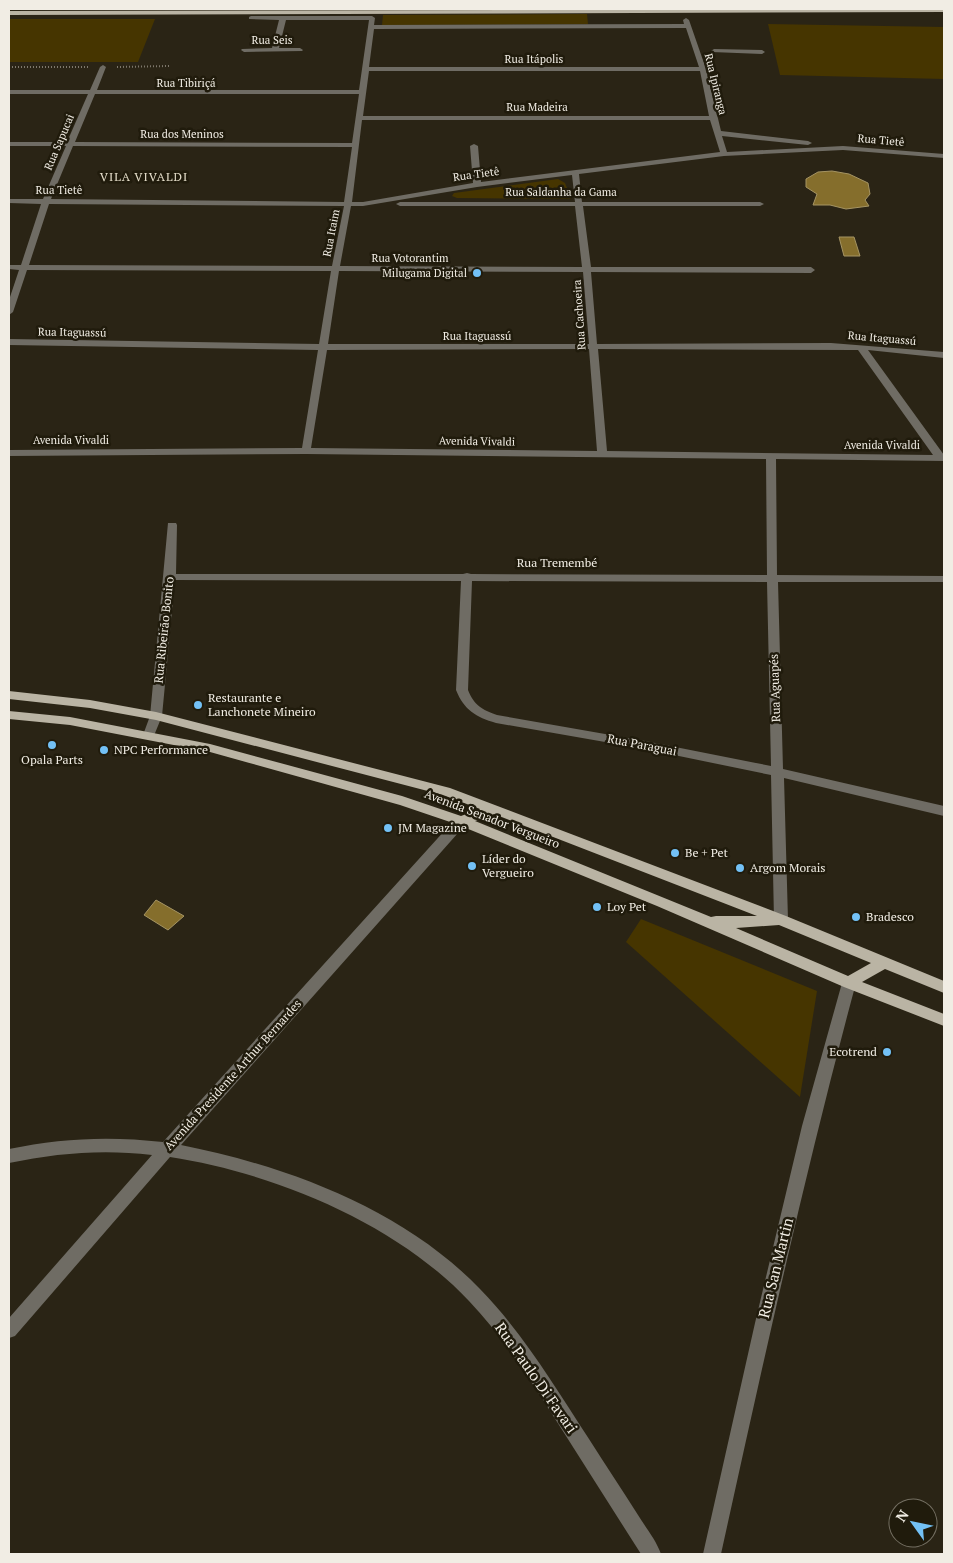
<svg xmlns="http://www.w3.org/2000/svg" width="953" height="1563" font-family="'PT Serif',serif">
  <style>
    .green { fill: #463500 }
    .water { fill: #856e2c; stroke: #a59463 }
    .lines { fill: none; stroke-linecap: round; stroke-linejoin: round }
    .path { stroke: #7e786c; stroke-width: 2; stroke-dasharray: 1 2; stroke-linecap: butt }
    .minor { fill: #6f6c64; fill-rule: evenodd }
    .major { fill: #bab4a4; fill-rule: evenodd }
    .poi-dot { fill: #73c1f6; stroke: #201b0c; stroke-width: 2 }
    .labels { text-anchor: middle; stroke-width: 5; stroke-linejoin: round; paint-order: stroke }
    .far-street-label { font-size: 11px; fill: #f1ede4; stroke: #201b0c }
    .far-poi-label { font-size: 11px; fill: #f1ede4; stroke: #201b0c; text-anchor: end }
    .far-quarter-label { font-size: 12px; letter-spacing: 1px; fill: #e5deca; stroke: #201b0c }
    .street-label { font-size: 12px; fill: #f1ede4; stroke: #201b0c }
    .poi-label { font-size: 12px; fill: #f1ede4; stroke: #201b0c; text-anchor: start }
    .near-street-label { font-size: 15px; fill: #f1ede4; stroke: #201b0c }
  </style>
  <rect width="100%" height="100%" fill="#2a2415"/>
  <g class="green">
    <path d="M587 14 588 24 382 25 383 15Z"/>
    <path d="M9 19H155L138 62H9Z"/>
    <path d="M768 24 944 27V79L780 75Z"/>
    <path d="M558 179 565 183 571 199 457 198 452 196 454 193Z"/>
    <path d="M641 919 817 991 800 1097 626 942Z"/>
  </g>
  <g class="water">
    <path d="M832 171 849 174 868 183 870 194 865 200 869 206 846 209 830 205H813L817 194 806 187V179L818 172Z"/>
    <path d="M839 237H854L860 256H844Z"/>
    <path d="M156 900 184 916 168 930 144 915Z"/>
  </g>
  <g class="lines">
    <g class="path">
      <path d="M9 67H88"/>
      <path d="M117 67 169 66"/>
    </g>
    <g class="minor">
      <path d="M251 16H372L375 18 374 25 684 24 683 20 686 18 689 20 706 69 721 131 808 141 812 143 808 145 722 136 727 152 843 146 944 154V158L843 150 724 156 579 174 582 202H760L764 204 760 206H583L591 267H811L815 270 811 273 591 272 597 344 831 343 944 352V358L868 350 944 455V461L776 459 777 575 944 576V582H778L783 769 944 806V816L784 778 788 920 786 924 781 925 776 924 774 920 771 775 645 749 496 723C476 717 464 710 456 690L461 581 175 580 162 716 153 738H145L143 735 150 716 168 523H176L177 525 176 574H463L467 573 471 574 767 575 766 459 306 454 9 456V450L302 448 318 350 9 345V339L319 344 331 271 27 270 13 312 9 315V300L19 270 9 269V265H21L41 204 9 203V199H43L66 146H9V142H67L88 94H9V90H90L100 67 103 65 106 67 97 90H359L369 20H286L279 48H300L303 50 302 51 244 52 241 50 242 49 272 48 279 20 249 19V17ZM686 28 699 67H369L374 29ZM369 71H700L709 116H363ZM95 94H359L352 143 75 142ZM362 120H710L720 152 481 182 478 146 474 144 470 146 473 183 363 202H352ZM73 146 352 147 344 202 51 199ZM572 175 575 202H400L396 204 400 206H575L582 267 340 266 351 206H363L477 187ZM49 204 344 206 332 266 29 265ZM339 271 583 272 589 344H328ZM589 349 597 451 311 448 327 350ZM598 349 858 350 933 455 607 451ZM472 581 767 582 771 766 645 741 497 715C482 710 474 705 468 690Z"/>
      <path d="M714 49 762 50 765 52 762 54 712 52 711 51Z"/>
      <path d="M461 816 466 818 467 821 466 824 181 1145C287 1166 403 1209 480 1289 523 1333 555 1387 589 1439 605 1464 622 1490 638 1515 646 1528 656 1540 661 1554H641C616 1515 591 1475 566 1436 536 1389 507 1341 469 1301 396 1223 274 1173 170 1157L15 1336 9 1338V1318L152 1155C103 1149 57 1153 9 1163V1149C61 1138 110 1136 163 1142L456 818Z"/>
      <path d="M849 977 854 979 856 983C805 1172 763 1363 721 1554H703L755 1323 802 1126 842 983 844 979Z"/>
    </g>
    <g class="major">
      <path d="M944 9V12L9 15V11Z"/>
      <path d="M9 691 90 700 156 712 450 788 786 916 944 981V993L885 969 862 982 944 1014V1026L844 987 657 906 456 824 400 805 210 752 70 725 9 719V711L70 717 210 744 402 796 461 816 480 809 443 795 156 720 90 708 9 699ZM494 814 757 916H716L711 917 475 821ZM779 925 871 963 848 976 736 928Z"/>
    </g>
  </g>
  <g class="poi-dot">
    <circle cx="477" cy="273" r="5"/>
    <circle cx="198" cy="705" r="5"/>
    <circle cx="52" cy="745" r="5"/>
    <circle cx="104" cy="750" r="5"/>
    <circle cx="388" cy="828" r="5"/>
    <circle cx="675" cy="853" r="5"/>
    <circle cx="472" cy="866" r="5"/>
    <circle cx="740" cy="868" r="5"/>
    <circle cx="597" cy="907" r="5"/>
    <circle cx="856" cy="917" r="5"/>
    <circle cx="887" cy="1052" r="5"/>
  </g>
  <g class="labels">
    <g class="far-street-label">
      <text x="272" y="44">Rua Seis</text>
      <text x="534" y="63">Rua Itápolis</text>
      <text x="186" y="87">Rua Tibiriçá</text>
      <text transform="translate(716 84) rotate(76)" y="4">Rua Ipiranga</text>
      <text x="537" y="111">Rua Madeira</text>
      <text x="182" y="138">Rua dos Meninos</text>
      <text transform="translate(881 140) rotate(5)" y="4">Rua Tietê</text>
      <text transform="translate(59 142) rotate(-67)" y="4">Rua Sapucai</text>
      <text transform="translate(476 174) rotate(-8)" y="4">Rua Tietê</text>
      <text x="59" y="194">Rua Tietê</text>
      <text x="561" y="196">Rua Saldanha da Gama</text>
      <text transform="translate(331 233) rotate(-79)" y="4">Rua Itaim</text>
      <text x="410" y="262">Rua Votorantim</text>
      <text transform="translate(579 315) rotate(-94)" y="4">Rua Cachoeira</text>
      <text transform="translate(72 332) rotate(1)" y="4">Rua Itaguassú</text>
      <text x="477" y="340">Rua Itaguassú</text>
      <text transform="translate(882 338) rotate(5)" y="4">Rua Itaguassú</text>
      <text x="71" y="444">Avenida Vivaldi</text>
      <text transform="translate(477 441) rotate(1)" y="4">Avenida Vivaldi</text>
      <text x="882" y="449">Avenida Vivaldi</text>
    </g>
    <g class="far-poi-label">
      <text x="467" y="277">Milugama Digital</text>
    </g>
    <g class="far-quarter-label">
      <text x="144" y="181">VILA VIVALDI</text>
    </g>
    <g class="street-label">
      <text x="557" y="567">Rua Tremembé</text>
      <text transform="translate(164 630) rotate(-84)" y="4">Rua Ribeirão Bonito</text>
      <text transform="translate(775 688) rotate(-92)" y="4">Rua Aguapés</text>
      <text transform="translate(642 745) rotate(11)" y="4">Rua Paraguai</text>
      <text transform="translate(492 819) rotate(21)" y="4">Avenida Senador Vergueiro</text>
      <text transform="translate(233 1075) rotate(-48)" y="4">Avenida Presidente Arthur Bernardes</text>
    </g>
    <g class="poi-label">
      <text x="208" y="702">Restaurante e<tspan x="208" dy="14">Lanchonete Mineiro</tspan></text>
      <text x="114" y="754">NPC Performance</text>
      <text x="52" y="764" text-anchor="middle">Opala Parts</text>
      <text x="398" y="832">JM Magazine</text>
      <text x="685" y="857">Be + Pet</text>
      <text x="482" y="863">Líder do<tspan x="482" dy="14">Vergueiro</tspan></text>
      <text x="750" y="872">Argom Morais</text>
      <text x="607" y="911">Loy Pet</text>
      <text x="866" y="921">Bradesco</text>
      <text x="877" y="1056" text-anchor="end">Ecotrend</text>
    </g>
    <g class="near-street-label">
      <text transform="translate(776 1268) rotate(-76)" y="5">Rua San Martin</text>
      <text transform="translate(536 1378) rotate(55)" y="5">Rua Paulo Di Favari</text>
    </g>
  </g>
  <rect width="953" height="1563" fill="none" stroke="#f1ede4" stroke-width="20"/>
  <g transform="translate(913 1523) rotate(303)"><circle r="24" fill="#201b0c" stroke="#746f62"/>
  <path d="M0-4L9 19L0 12L-9 19Z" fill="#73c1f6"/>
  <text y="-8" font-size="14" font-weight="bold" text-anchor="middle" fill="#f1ede4">N</text>
  </g>
</svg>
